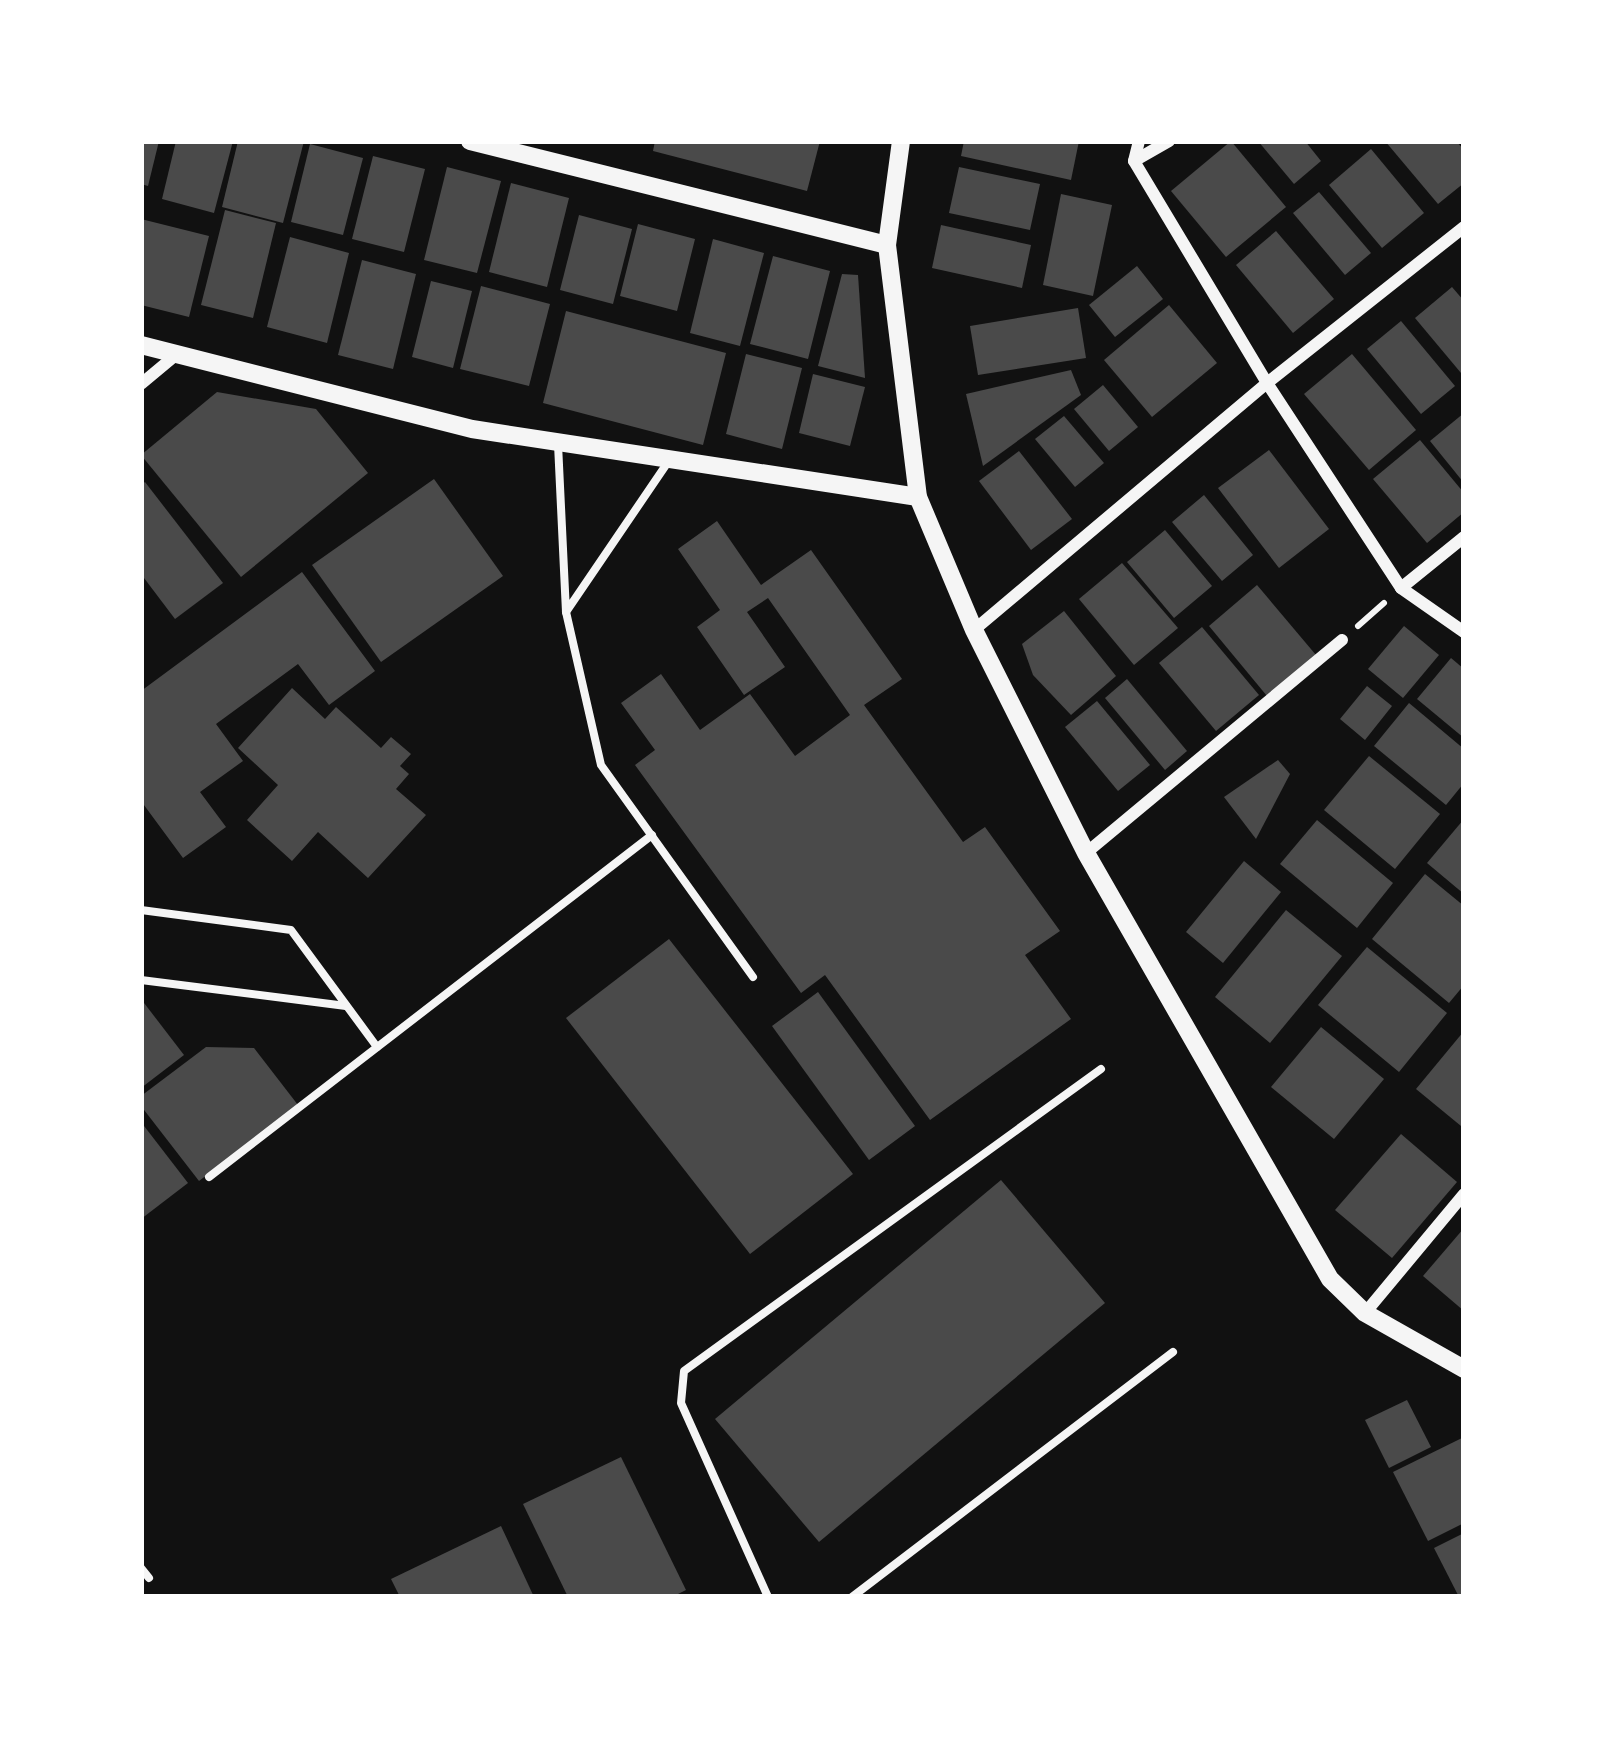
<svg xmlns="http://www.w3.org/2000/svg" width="1605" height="1738" font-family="'PT Sans',sans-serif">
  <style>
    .building { fill: #4a4a4a }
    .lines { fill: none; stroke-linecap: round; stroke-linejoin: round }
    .path { stroke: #f5f5f5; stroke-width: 6 }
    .service { stroke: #f5f5f5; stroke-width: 8 }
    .minor { stroke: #f5f5f5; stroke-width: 12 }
    .tertiary { stroke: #f5f5f5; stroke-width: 18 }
  </style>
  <rect width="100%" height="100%" fill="#111"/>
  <g class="building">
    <path d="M141 141H159L148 186 141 184Z"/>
    <path d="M176 141H233L214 213 162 199Z"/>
    <path d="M238 141H304L283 223 222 207Z"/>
    <path d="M655 141H820L807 191 653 151Z"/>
    <path d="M964 141H1079L1071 180 961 156Z"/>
    <path d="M1231 141 1286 207 1226 257 1171 191Z"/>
    <path d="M1258 141H1305L1321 161 1294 184Z"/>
    <path d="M1385 141H1456L1464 150V183L1438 204Z"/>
    <path d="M310 144 363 158 343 235 291 222Z"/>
    <path d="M1371 149 1424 213 1382 248 1329 185Z"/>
    <path d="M373 156 425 169 404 252 352 239Z"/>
    <path d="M447 167 501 181 477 273 424 260Z"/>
    <path d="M959 167 1040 184 1030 230 949 213Z"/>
    <path d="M511 183 569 198 547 287 489 272Z"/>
    <path d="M1319 192 1371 253 1345 275 1293 213Z"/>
    <path d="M1061 194 1112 205 1093 296 1043 285Z"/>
    <path d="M225 210 276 223 253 318 201 305Z"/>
    <path d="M579 215 632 229 613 304 560 290Z"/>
    <path d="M141 219 209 236 189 317 141 305Z"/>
    <path d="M638 224 695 239 677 311 620 296Z"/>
    <path d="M941 225 1031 245 1022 288 932 268Z"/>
    <path d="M1276 231 1334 299 1293 333 1236 265Z"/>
    <path d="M290 237 349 253 327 343 267 327Z"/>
    <path d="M713 239 764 253 740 346 690 333Z"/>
    <path d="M773 256 830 271 808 359 750 344Z"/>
    <path d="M362 260 416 274 393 369 338 355Z"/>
    <path d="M1137 266 1163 299 1115 337 1089 305Z"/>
    <path d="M842 274 858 275 865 378 818 366Z"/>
    <path d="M431 281 472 291 453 368 412 357Z"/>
    <path d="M481 286 550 304 529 386 460 369Z"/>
    <path d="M1452 287 1464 301 1461 373 1415 318Z"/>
    <path d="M1169 305 1217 363 1152 417 1104 360Z"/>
    <path d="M1078 308 1086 358 978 375 970 326Z"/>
    <path d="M566 311 726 353 703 445 543 403Z"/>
    <path d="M1401 321 1455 386 1421 414 1367 349Z"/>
    <path d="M746 354 802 368 782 449 726 434Z"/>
    <path d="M1352 354 1416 430 1369 470 1304 394Z"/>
    <path d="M1071 370 1081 395 983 466 966 394Z"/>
    <path d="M813 374 865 387 850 446 799 433Z"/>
    <path d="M1103 385 1138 427 1109 451 1074 409Z"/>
    <path d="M217 392 316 409 368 473 241 577 141 455Z"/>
    <path d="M1464 413V483L1430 441Z"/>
    <path d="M1064 416 1104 463 1075 487 1035 439Z"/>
    <path d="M1420 440 1464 493V512L1427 543 1373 479Z"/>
    <path d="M1269 450 1329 529 1279 568 1218 488Z"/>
    <path d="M1019 451 1072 519 1031 550 979 481Z"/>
    <path d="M434 479 503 576 381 662 312 565Z"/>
    <path d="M145 482 223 583 175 619 141 574V485Z"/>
    <path d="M1204 495 1253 555 1222 581 1172 522Z"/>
    <path d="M717 521 761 585 811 550 902 679 864 705 963 842 985 827 1060 931 1025 955 1071 1019 930 1120 825 975 801 993 635 765 655 750 621 703 661 674 700 730 750 694 795 756 850 715 768 598 747 612 785 667 744 695 697 627 720 610 678 549Z"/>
    <path d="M1165 530 1212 586 1174 618 1127 562Z"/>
    <path d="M1122 563 1178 628 1134 665 1079 599Z"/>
    <path d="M302 572 375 671 329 705 298 664 216 724 243 761 200 792 226 827 183 858 141 801V691Z"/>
    <path d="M1257 585 1316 655 1267 696 1209 626Z"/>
    <path d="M1064 611 1116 676 1071 715 1033 675 1022 644Z"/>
    <path d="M1404 626 1439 655 1403 698 1368 669Z"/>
    <path d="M1202 627 1259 695 1216 731 1159 663Z"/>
    <path d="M1451 658 1464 669V738L1417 699Z"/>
    <path d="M1127 679 1187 751 1165 770 1105 698Z"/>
    <path d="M1367 686 1392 706 1365 740 1340 719Z"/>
    <path d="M292 688 325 719 336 707 381 748 391 737 411 754 400 766 409 774 396 789 426 815 368 878 318 832 292 861 247 820 278 785 238 748Z"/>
    <path d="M1097 701 1150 765 1118 791 1065 727Z"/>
    <path d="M1409 703 1464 749V783L1446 805 1374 746Z"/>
    <path d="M1369 756 1440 814 1395 869 1324 810Z"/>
    <path d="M1278 760 1290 774 1256 839 1224 797Z"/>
    <path d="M1464 819V894L1427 863Z"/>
    <path d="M1317 820 1393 883 1357 928 1280 864Z"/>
    <path d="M1244 861 1281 892 1223 963 1186 932Z"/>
    <path d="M1425 874 1464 906V985L1449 1003 1372 939Z"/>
    <path d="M1286 910 1342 956 1270 1043 1215 997Z"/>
    <path d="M669 939 853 1174 750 1254 566 1018Z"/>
    <path d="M1367 947 1447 1013 1399 1072 1318 1005Z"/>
    <path d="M818 992 915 1126 869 1160 772 1026Z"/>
    <path d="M141 999 184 1055 141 1088Z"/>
    <path d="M1321 1027 1384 1079 1334 1139 1271 1087Z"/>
    <path d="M1464 1031V1122L1461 1126 1416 1089Z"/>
    <path d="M206 1047 254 1048 298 1105 199 1181 141 1106V1096Z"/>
    <path d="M141 1122 188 1183 141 1219Z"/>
    <path d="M1401 1134 1457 1182 1392 1258 1335 1210Z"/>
    <path d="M1001 1180 1105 1303 819 1542 715 1419Z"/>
    <path d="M1464 1228V1311L1423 1276Z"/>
    <path d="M1407 1400 1431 1447 1389 1468 1365 1420Z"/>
    <path d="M1464 1437V1523L1428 1541 1393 1472Z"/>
    <path d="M621 1457 686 1590 672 1597H568L523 1504Z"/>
    <path d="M501 1526 534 1597H400L391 1579Z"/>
    <path d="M1464 1533V1597H1459L1434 1548Z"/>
  </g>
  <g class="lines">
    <path class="path" d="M1358 626 1384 603"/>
    <g class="service">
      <path d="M558 444 566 612 668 462"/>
      <path d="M566 612 601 765 753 977"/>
      <path d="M141 910 291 930 377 1047"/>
      <path d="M141 980 346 1006"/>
      <path d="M209 1177 652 835"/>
      <path d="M141 1568 149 1578"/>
      <path d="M768 1597 681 1403 684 1371 1101 1069"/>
      <path d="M852 1597 1173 1352"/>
    </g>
    <g class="minor">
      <path d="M1139 141 1134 161 1267 383 1401 588 1464 632"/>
      <path d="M1134 161 1169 141"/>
      <path d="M141 384 177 354"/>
      <path d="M1401 588 1464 537"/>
      <path d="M974 630 1267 383 1464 227"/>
      <path d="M1086 853 1342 640"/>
      <path d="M1365 1313 1464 1194"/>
    </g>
    <g class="tertiary">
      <path d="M470 141 887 245"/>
      <path d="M901 141 887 245 918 497 974 630 1086 853 1330 1279 1365 1313 1464 1369"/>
      <path d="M141 345 472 429 918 497"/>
    </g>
  </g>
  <rect width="1605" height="1738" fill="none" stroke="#ffffff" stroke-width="288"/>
</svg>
